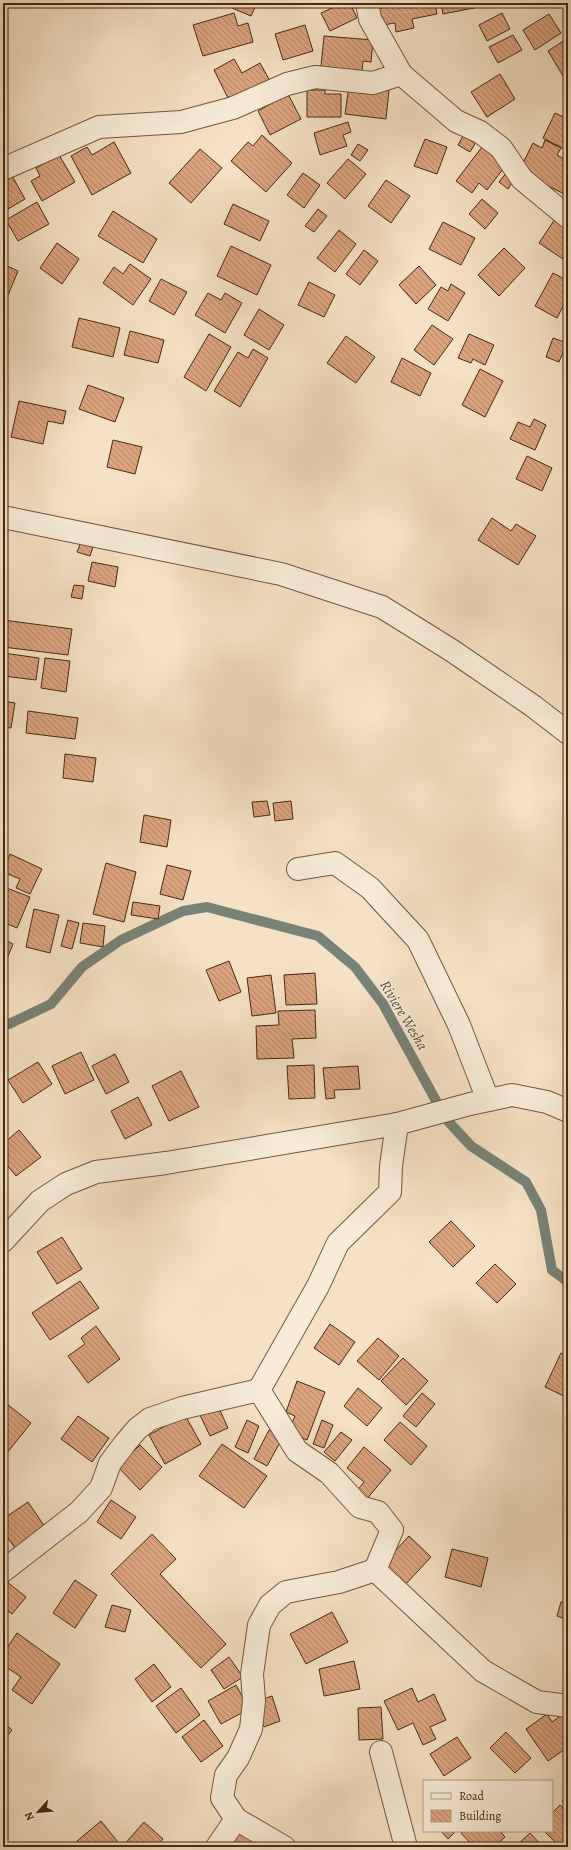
<svg xmlns="http://www.w3.org/2000/svg" width="571" height="1850" font-family="Alegreya,serif">
  <style>
    .lines { fill: none; stroke-linecap: round; stroke-linejoin: round }
    .stream { stroke: #798276; stroke-width: 10 }
    .building { fill: url(#building-back-hatch); stroke: #442a11 }
    .minor-casing { stroke: #70583e; stroke-width: 24 }
    .minor { stroke: #f8ecd9; stroke-width: 22 }
    .labels { text-anchor: middle; stroke-width: 3; stroke-linejoin: round; paint-order: stroke }
    .water-label { font-size: 15px; font-style: italic; fill: #5a4e3b; stroke: #f8ecd9 }
  </style>
  <defs>
    <pattern id="building-back-hatch" width="6" height="6" patternUnits="userSpaceOnUse"><rect width="6" height="6" fill="#dca37f"/><path d="M-1 5l2 2M0 0l6 6M5-1l2 2" fill="none" stroke="#b48567"/></pattern>
  </defs>
  <rect width="100%" height="100%" fill="#f5e1c5"/>
  <filter id="stains"><feTurbulence type="fractalNoise" baseFrequency=".005" numOctaves="4"/><feColorMatrix values="0 0 0 0 .2 0 0 0 0 .09 0 0 0 0 .02 0 0 0 .5 -.17"/></filter>
  <radialGradient id="worn" r=".72"><stop offset=".6" stop-color="#630" stop-opacity="0"/><stop offset="1" stop-color="#630" stop-opacity=".3"/></radialGradient>
  <g class="lines">
    <path class="stream" d="M3 1022 9 1024 51 1004 82 967 121 940 183 911 207 907 318 936 355 967 383 1004 446 1119 471 1146 526 1182 541 1210 552 1270 568 1282"/>
  </g>
  <g class="building">
    <path d="M234 3H257L251 16 232 8Z"/>
    <path d="M343 3H350L357 18 330 31 321 13Z"/>
    <path d="M373 3H435L437 14 412 19 414 28 396 32 395 23 377 26Z"/>
    <path d="M441 3H479V7L443 14Z"/>
    <path d="M234 13 238 26 248 23 253 42 203 56 193 25Z"/>
    <path d="M502 13 510 29 487 41 479 25Z"/>
    <path d="M549 14 561 33 535 50 523 30Z"/>
    <path d="M305 25 313 51 283 60 275 34Z"/>
    <path d="M513 35 522 50 498 63 489 47Z"/>
    <path d="M324 36 373 40 371 62 363 61 361 80 320 76Z"/>
    <path d="M568 38V73L563 76 548 51Z"/>
    <path d="M234 59 242 73 260 63 270 81 230 102 214 70Z"/>
    <path d="M500 74 515 99 487 117 471 92Z"/>
    <path d="M349 86 389 90 386 119 345 114Z"/>
    <path d="M307 90H325V94H341V117H307Z"/>
    <path d="M288 94 301 119 270 135 258 111Z"/>
    <path d="M555 113 568 119V151L543 138Z"/>
    <path d="M348 122 351 132 343 135 347 146 320 155 314 133Z"/>
    <path d="M466 131 478 139 470 152 458 145Z"/>
    <path d="M262 135 292 163 266 192 231 161 248 142 253 146Z"/>
    <path d="M425 139 447 147 437 174 414 166Z"/>
    <path d="M545 140 561 148 557 155 568 161V196L519 171 533 143 542 148Z"/>
    <path d="M114 142 131 173 92 195 71 156 87 147 92 155Z"/>
    <path d="M358 144 368 150 360 161 351 155Z"/>
    <path d="M482 147 506 165 487 190 479 183 472 193 456 181Z"/>
    <path d="M200 149 222 168 191 203 169 183Z"/>
    <path d="M59 155 75 182 42 201 31 181 40 176 36 168Z"/>
    <path d="M348 159 366 174 345 199 327 183Z"/>
    <path d="M10 172 25 199 3 212V176Z"/>
    <path d="M507 172 515 178 508 189 499 182Z"/>
    <path d="M303 173 320 185 304 208 287 195Z"/>
    <path d="M386 180 410 196 391 223 368 206Z"/>
    <path d="M482 199 498 213 485 229 469 214Z"/>
    <path d="M37 202 49 224 18 241 6 220Z"/>
    <path d="M233 204 269 221 260 241 224 224Z"/>
    <path d="M318 209 327 216 314 232 305 226Z"/>
    <path d="M113 211 157 239 143 263 98 236Z"/>
    <path d="M555 219 568 228V257L566 261 539 243Z"/>
    <path d="M443 222 475 238 461 265 429 249Z"/>
    <path d="M339 230 356 244 335 272 317 258Z"/>
    <path d="M57 243 79 259 62 284 40 268Z"/>
    <path d="M231 246 271 265 257 295 217 276Z"/>
    <path d="M504 248 525 268 499 296 478 275Z"/>
    <path d="M364 250 378 261 360 285 346 274Z"/>
    <path d="M3 264 18 271 4 305H3Z"/>
    <path d="M130 264 151 279 133 305 103 283 114 267 123 274Z"/>
    <path d="M419 266 436 285 416 304 399 285Z"/>
    <path d="M553 273 568 281V297L557 318 535 306Z"/>
    <path d="M161 279 187 292 174 315 149 301Z"/>
    <path d="M309 282 335 295 324 317 298 305Z"/>
    <path d="M451 284 465 293 448 321 428 309 441 287 448 291Z"/>
    <path d="M208 293 221 300 225 293 242 303 225 333 195 315Z"/>
    <path d="M259 309 284 325 269 350 244 335Z"/>
    <path d="M79 318 120 328 113 357 72 347Z"/>
    <path d="M432 325 453 339 434 365 414 350Z"/>
    <path d="M130 331 164 340 158 363 124 355Z"/>
    <path d="M209 334 231 347 206 391 184 377Z"/>
    <path d="M469 334 494 345 485 365 473 359 471 363 458 358Z"/>
    <path d="M346 336 375 357 356 383 327 363Z"/>
    <path d="M553 338 567 343 559 362 546 357Z"/>
    <path d="M253 349 268 358 240 407 214 391 238 352 248 358Z"/>
    <path d="M402 358 431 373 420 396 391 382Z"/>
    <path d="M480 369 503 381 485 417 462 405Z"/>
    <path d="M88 385 124 398 115 422 79 409Z"/>
    <path d="M19 401 66 411 63 424 48 421 43 444 11 437Z"/>
    <path d="M534 419 546 425 535 450 510 439 518 422 530 427Z"/>
    <path d="M113 440 142 447 135 474 107 467Z"/>
    <path d="M527 456 552 468 542 491 516 479Z"/>
    <path d="M492 518 511 531 516 524 536 536 518 565 478 540Z"/>
    <path d="M81 542 93 547 90 556 77 552Z"/>
    <path d="M92 562 118 567 115 587 88 581Z"/>
    <path d="M74 585 84 586 82 599 71 597Z"/>
    <path d="M3 620 72 629 68 655 3 647Z"/>
    <path d="M3 653 39 658 36 680 3 676Z"/>
    <path d="M45 658 70 661 66 692 41 688Z"/>
    <path d="M3 701 15 703 11 728 3 727Z"/>
    <path d="M28 711 78 718 75 739 26 733Z"/>
    <path d="M65 754 96 758 93 782 63 778Z"/>
    <path d="M267 801 270 815 254 817 252 802Z"/>
    <path d="M291 801 293 819 275 821 273 803Z"/>
    <path d="M144 815 171 820 167 847 140 842Z"/>
    <path d="M10 854 42 869 30 894 16 888 20 879 3 872Z"/>
    <path d="M106 863 136 872 124 922 93 914Z"/>
    <path d="M167 865 191 871 183 900 160 894Z"/>
    <path d="M4 887 30 897 17 928 3 922Z"/>
    <path d="M133 902 160 906 158 919 131 915Z"/>
    <path d="M34 909 59 915 50 953 26 947Z"/>
    <path d="M68 920 79 923 72 949 61 946Z"/>
    <path d="M83 923 105 926 103 947 80 943Z"/>
    <path d="M3 939 13 944 3 968Z"/>
    <path d="M229 961 241 992 219 1001 206 970Z"/>
    <path d="M315 973 317 1004 286 1005 284 975Z"/>
    <path d="M271 975 276 1013 252 1016 247 978Z"/>
    <path d="M315 1010 316 1038 292 1039 294 1058 257 1059 256 1026 279 1025 278 1011Z"/>
    <path d="M81 1052 94 1080 65 1094 52 1066Z"/>
    <path d="M115 1054 129 1082 106 1094 92 1066Z"/>
    <path d="M38 1062 52 1084 23 1103 8 1080Z"/>
    <path d="M314 1065 315 1098 289 1099 287 1066Z"/>
    <path d="M358 1066 360 1089 334 1090 335 1098 326 1099 323 1068Z"/>
    <path d="M181 1071 199 1107 169 1121 152 1086Z"/>
    <path d="M138 1097 152 1125 125 1139 111 1111Z"/>
    <path d="M19 1130 41 1157 16 1176 3 1160V1144Z"/>
    <path d="M451 1221 475 1246 453 1267 429 1242Z"/>
    <path d="M62 1237 82 1269 57 1284 37 1252Z"/>
    <path d="M495 1264 516 1284 497 1303 476 1283Z"/>
    <path d="M80 1281 99 1308 50 1340 32 1313Z"/>
    <path d="M330 1324 355 1342 339 1365 314 1348Z"/>
    <path d="M96 1326 120 1359 88 1383 68 1356 85 1344 81 1338Z"/>
    <path d="M378 1338 399 1356 379 1380 357 1361Z"/>
    <path d="M561 1353 568 1356V1398L545 1387Z"/>
    <path d="M403 1358 428 1381 406 1405 381 1381Z"/>
    <path d="M297 1381 325 1392 307 1440 288 1432 295 1416 286 1412Z"/>
    <path d="M358 1388 382 1408 367 1426 344 1406Z"/>
    <path d="M422 1393 435 1404 416 1427 403 1416Z"/>
    <path d="M7 1404 31 1423 7 1453 3 1449V1408Z"/>
    <path d="M218 1406 228 1428 210 1436 200 1415Z"/>
    <path d="M185 1415 201 1444 165 1464 149 1435Z"/>
    <path d="M78 1416 109 1438 92 1462 61 1439Z"/>
    <path d="M247 1420 259 1426 248 1453 235 1447Z"/>
    <path d="M322 1420 333 1425 324 1448 313 1444Z"/>
    <path d="M400 1422 427 1446 411 1465 384 1440Z"/>
    <path d="M269 1430 283 1437 267 1466 254 1459Z"/>
    <path d="M341 1432 352 1440 335 1461 324 1452Z"/>
    <path d="M222 1444 267 1476 244 1508 199 1476Z"/>
    <path d="M140 1445 162 1467 140 1490 118 1467Z"/>
    <path d="M364 1447 391 1470 366 1500 356 1492 364 1482 347 1468Z"/>
    <path d="M111 1500 136 1517 121 1539 97 1522Z"/>
    <path d="M28 1502 45 1527 15 1548 3 1531V1519Z"/>
    <path d="M152 1534 176 1559 160 1574 226 1644 201 1668 111 1574Z"/>
    <path d="M409 1536 431 1557 404 1586 382 1565Z"/>
    <path d="M452 1549 488 1558 481 1587 445 1577Z"/>
    <path d="M75 1580 97 1595 75 1628 53 1613Z"/>
    <path d="M6 1581 26 1597 12 1614 3 1607V1585Z"/>
    <path d="M565 1590H568V1604L563 1602Z"/>
    <path d="M561 1602 568 1604V1620L557 1616Z"/>
    <path d="M112 1605 131 1610 125 1632 105 1627Z"/>
    <path d="M332 1612 348 1642 306 1664 290 1634Z"/>
    <path d="M17 1633 60 1664 32 1704 12 1690 21 1677 3 1665V1654Z"/>
    <path d="M229 1657 243 1677 224 1689 211 1670Z"/>
    <path d="M354 1661 360 1689 324 1696 319 1669Z"/>
    <path d="M154 1664 171 1687 152 1702 135 1679Z"/>
    <path d="M236 1685 249 1709 221 1724 208 1701Z"/>
    <path d="M181 1688 200 1715 176 1733 156 1706Z"/>
    <path d="M412 1688 418 1702 434 1694 446 1720 430 1727 436 1739 423 1745 413 1723 398 1730 384 1701Z"/>
    <path d="M272 1696 280 1721 264 1727 255 1702Z"/>
    <path d="M381 1707 383 1739 359 1740 358 1708Z"/>
    <path d="M547 1714 552 1722 563 1714 568 1722V1747L548 1761 526 1729Z"/>
    <path d="M204 1720 223 1746 201 1762 182 1737Z"/>
    <path d="M3 1722 12 1730 3 1741Z"/>
    <path d="M506 1732 531 1758 515 1773 490 1748Z"/>
    <path d="M457 1737 471 1758 444 1776 430 1754Z"/>
    <path d="M568 1793V1806L562 1801Z"/>
    <path d="M560 1805 568 1813V1845L565 1847H560L544 1831H552V1813Z"/>
    <path d="M101 1821 121 1846 81 1847 77 1841Z"/>
    <path d="M144 1822 163 1839 156 1847H124L123 1846Z"/>
    <path d="M236 1828 263 1847H222Z"/>
    <path d="M441 1831H456L448 1839Z"/>
    <path d="M463 1831H500L505 1837 494 1847H474L461 1833Z"/>
    <path d="M530 1833 543 1847H515Z"/>
  </g>
  <g class="lines">
    <g class="minor-casing">
      <g id="minor">
        <path d="M367 3 370 19 401 74 456 121 480 132 501 148 522 179 568 217"/>
        <path d="M3 169 99 127 181 122 233 108 287 84 315 77 373 83 401 74"/>
        <path d="M3 517 281 574 382 607 451 650 533 706 568 733"/>
        <path d="M298 869 335 863 370 888 418 940 459 1025 488 1100"/>
        <path d="M3 1241 40 1201 66 1184 96 1172 166 1163 397 1124 470 1104 512 1095 547 1102 568 1111"/>
        <path d="M259 1390 318 1286 338 1243 390 1192 391 1166 397 1124"/>
        <path d="M3 1571 79 1512 101 1488 110 1463 126 1442 137 1429 150 1419 182 1408 259 1390 297 1451 329 1473 360 1507 378 1512 392 1530 375 1570 483 1671 537 1702 568 1706"/>
        <path d="M381 1752 406 1847"/>
        <path d="M236 1819 284 1847"/>
        <path d="M217 1847 236 1819 222 1798 226 1775 238 1758 251 1729 254 1701 252 1674 259 1625 270 1605 286 1592 339 1582 375 1570"/>
      </g>
    </g>
    <use href="#minor" class="minor"/>
  </g>
  <g class="labels">
    <g class="water-label">
      <text transform="translate(404 1015) rotate(59)" y="5">Riviere Wesha</text>
    </g>
  </g>
  <rect width="571" height="1850" fill="none" stroke="#f5e1c5" stroke-width="16"/>
  <rect x="4" y="4" width="563" height="1842" fill="none" stroke="#442a11" stroke-width="2"/>
  <rect x="8" y="8" width="555" height="1834" fill="none" stroke="#442a11"/>
  <rect x="423" y="1780" width="130" height="52" fill="#f8ecd9" stroke="#b09e89"/>
  <rect x="431" y="1793" width="20" height="6" fill="#f8ecd9" stroke="#b09e89"/>
  <text x="459" y="1800" font-size="12" fill="#442a11">Road</text>
  <rect x="431" y="1810" width="20" height="12" fill="url(#building-back-hatch)" stroke="#b09e89"/>
  <text x="459" y="1820" font-size="12" fill="#442a11">Building</text>
  <g transform="translate(38 1812) rotate(243)" stroke="#f8ecd9" stroke-width="3" paint-order="stroke">
  <path d="M0-3L7 15L0 10L-7 15Z" fill="#442a11"/>
  <text y="-6" font-size="11" font-weight="bold" text-anchor="middle" fill="#442a11">N</text>
  </g>
  <rect width="100%" height="100%" filter="url(#stains)"/>
  <rect width="100%" height="100%" fill="url(#worn)"/>
</svg>
